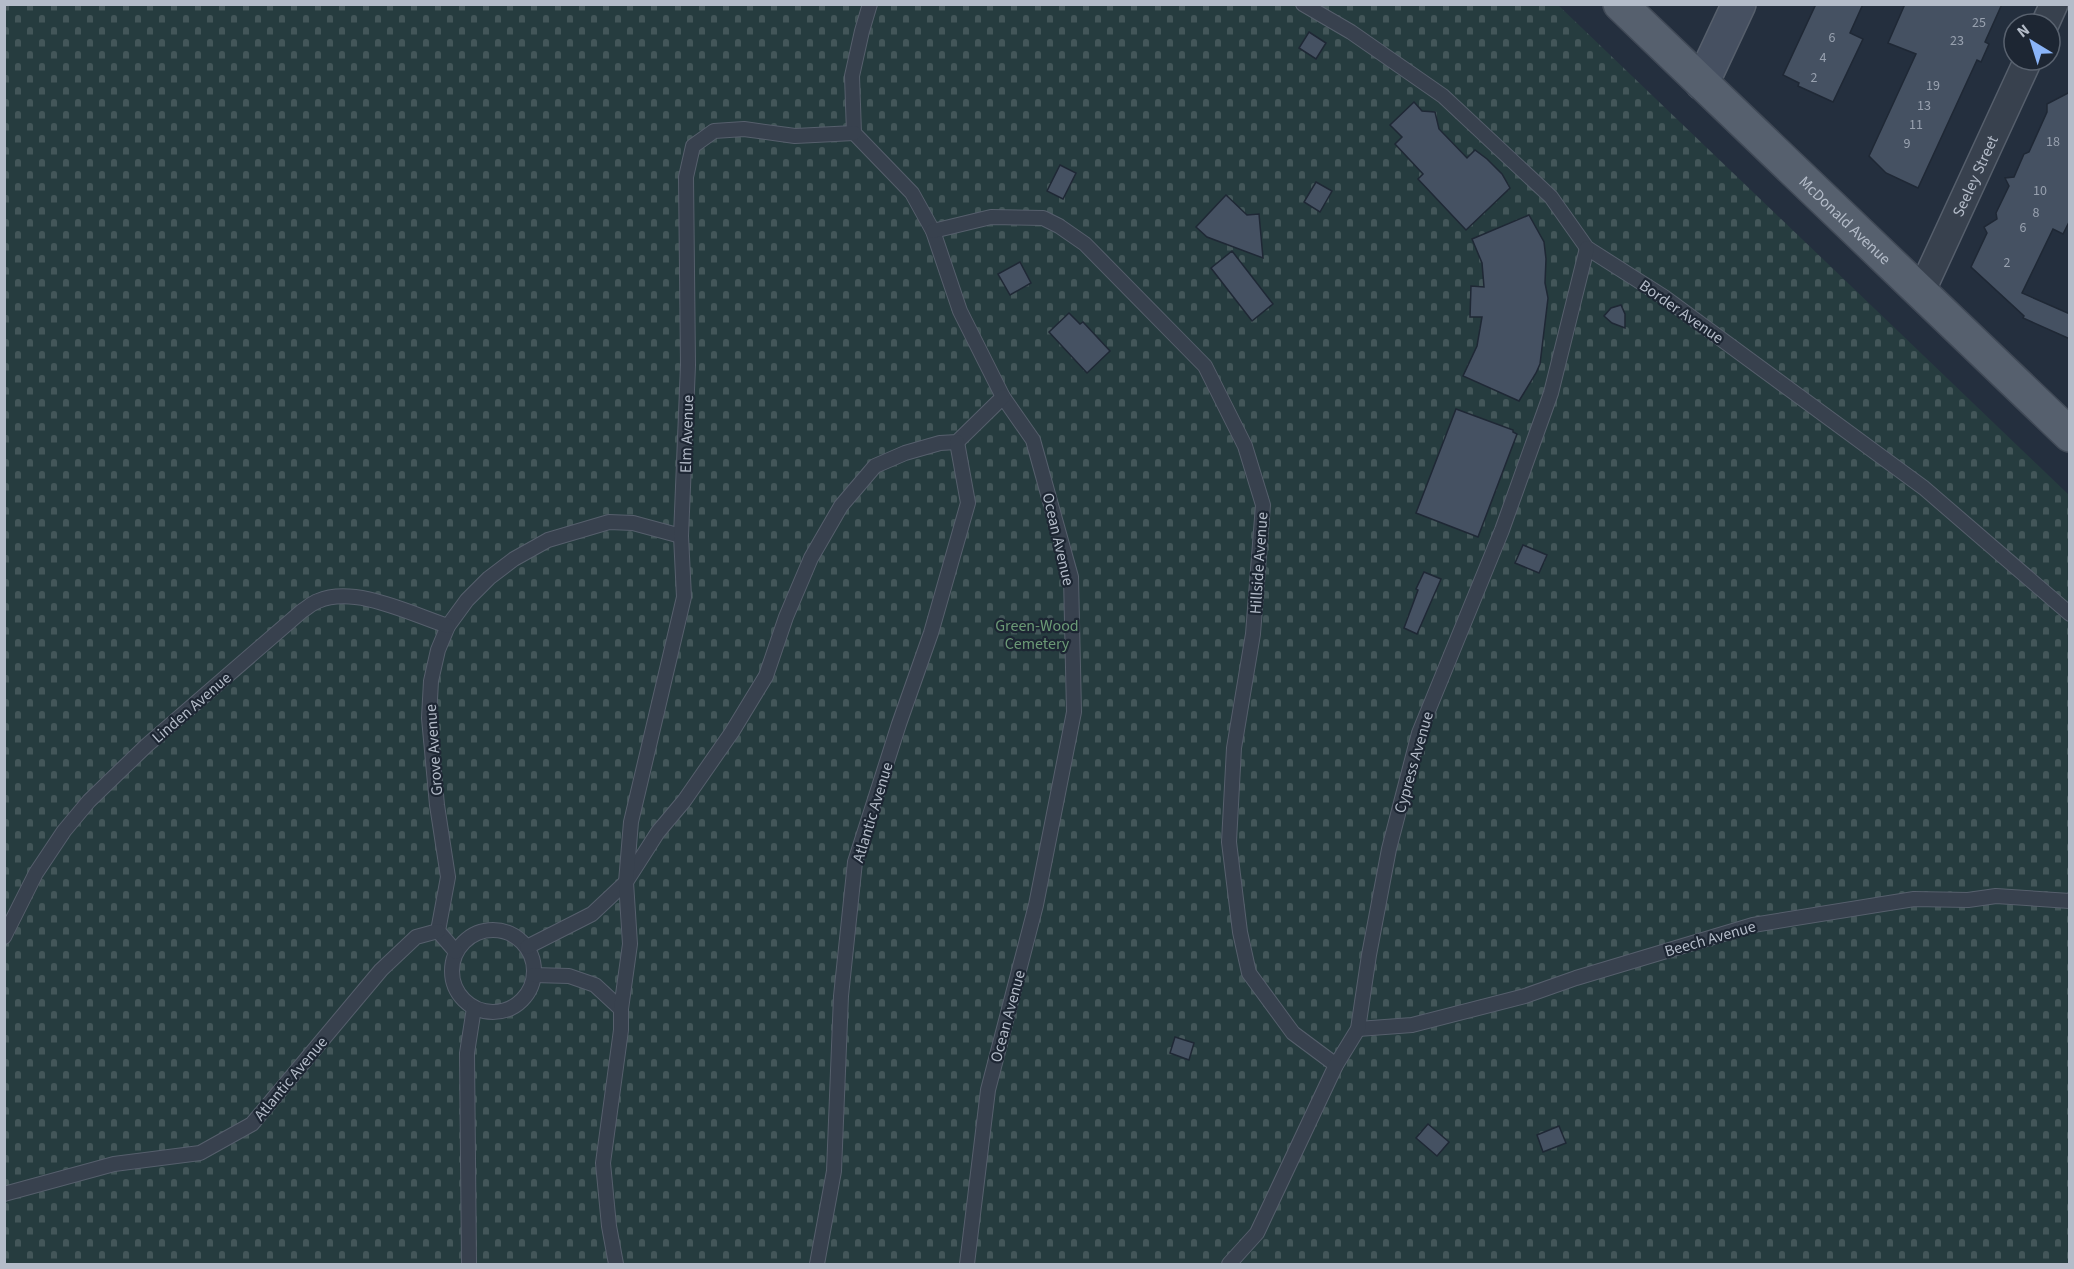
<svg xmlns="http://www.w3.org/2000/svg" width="2074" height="1269" font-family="'Source Sans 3',sans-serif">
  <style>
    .cemetery { fill: url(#cemetery-stones) }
    .building { fill: #455162; stroke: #1f2835; stroke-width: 1.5 }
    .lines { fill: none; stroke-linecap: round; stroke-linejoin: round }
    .service-casing { stroke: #565f6c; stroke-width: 16 }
    .minor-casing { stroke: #565f6c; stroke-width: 30 }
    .secondary-casing { stroke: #565f6c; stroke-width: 36 }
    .primary-casing { stroke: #414a57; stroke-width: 36 }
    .service { stroke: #38414e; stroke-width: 14 }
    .minor { stroke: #38414e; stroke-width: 27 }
    .secondary { stroke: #465061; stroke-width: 33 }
    .primary { stroke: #56606e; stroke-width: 33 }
    .labels { text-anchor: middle; stroke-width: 4.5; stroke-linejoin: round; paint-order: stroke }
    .number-label { font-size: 14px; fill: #98a1af }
    .street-label { font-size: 16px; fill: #b4bcc9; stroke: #1d2633 }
    .park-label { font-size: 16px; fill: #6b9a76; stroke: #1d2633 }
  </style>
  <defs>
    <pattern id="cemetery-stones" width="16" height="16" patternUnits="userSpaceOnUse" patternTransform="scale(1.5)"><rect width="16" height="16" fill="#263c3f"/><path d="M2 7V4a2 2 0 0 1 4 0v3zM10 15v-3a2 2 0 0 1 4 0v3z" fill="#435659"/></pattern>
  </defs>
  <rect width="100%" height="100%" fill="#242f3e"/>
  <path class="cemetery" d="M5 5H1558L2069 495V1264H5Z"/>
  <g class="building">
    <path d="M1816 4H1863L1850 33 1863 39 1833 102 1798 86 1799 83 1783 75Z"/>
    <path d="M1905 4H2002L1985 42 1989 44 1981 62 1977 60 1918 188 1886 173 1869 156 1916 54 1888 43Z"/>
    <path d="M1309 32 1326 43 1316 59 1299 48Z"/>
    <path d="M2070 92V220L2063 234 2053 229 2022 293 2070 314V339L2023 318 2024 316 1971 267 1987 233 1984 227 1997 219 1996 213 2009 186 2005 178 2014 177 2024 154 2029 152 2047 112V104Z"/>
    <path d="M1414 102 1422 111 1435 112 1439 129 1467 158 1475 150 1487 159 1502 174 1510 188 1466 230 1418 179 1423 174 1395 144 1402 137 1390 125Z"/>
    <path d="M1060 165 1076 173 1063 199 1047 191Z"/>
    <path d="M1316 182 1332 191 1320 212 1304 202Z"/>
    <path d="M1226 195 1247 215 1259 214 1263 258 1207 237 1196 227Z"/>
    <path d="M1529 215 1544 242 1546 259 1545 283 1548 298 1540 364 1536 373 1519 401 1463 376 1477 346 1482 317H1470L1471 286 1484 287 1482 263 1472 239Z"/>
    <path d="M1232 251 1273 304 1252 321 1211 268Z"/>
    <path d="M1020 262 1031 283 1010 295 998 274Z"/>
    <path d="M1621 305 1625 314V328L1612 323 1604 316 1611 308Z"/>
    <path d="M1069 313 1080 324 1083 322 1110 351 1087 373 1049 332Z"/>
    <path d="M1456 409 1513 430V432L1517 434 1478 537 1416 513Z"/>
    <path d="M1523 545 1547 555 1539 573 1515 563Z"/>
    <path d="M1424 572 1441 579 1417 634 1404 628 1418 590 1416 589Z"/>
    <path d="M1175 1037 1194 1043 1189 1060 1170 1053Z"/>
    <path d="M1428 1124 1449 1142 1437 1156 1416 1138Z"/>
    <path d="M1559 1126 1566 1143 1543 1152 1537 1135Z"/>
  </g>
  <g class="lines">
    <g class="service-casing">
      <g id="service">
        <path d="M870 4 862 31 852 76 854 133 912 193 933 231 960 311 1003 397 1033 440 1071 577 1074 712 1036 905 988 1090 967 1264"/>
        <path d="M1303 4 1351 32 1443 96 1551 197 1587 248 1664 297 1924 488 2070 614"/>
        <path d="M933 231 991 217 1043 218 1059 226 1085 244 1205 366 1245 446 1263 505 1253 634 1234 748 1229 842 1240 932 1249 973 1293 1033 1336 1065"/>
        <circle cx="493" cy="971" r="41"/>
        <path d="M438 931 448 877 437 805 429 718 431 681 438 650 448 626 467 600 489 578 514 559 548 540 609 522 633 523 681 536"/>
        <path d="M438 931 456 952"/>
        <path d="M4 937 36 873 64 831 89 801 146 746 302 611C307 608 312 603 318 601 355 585 411 614 448 626"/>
        <path d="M527 947 592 914 626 882 658 832 684 801 732 732 766 676 786 617 811 558 841 506 875 466 905 453 940 443 957 442 1003 397"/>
        <path d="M534 975 569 976 595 985 621 1009"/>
        <path d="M1358 1029 1412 1025 1525 996 1576 978 1753 925 1914 899 1968 900 1996 896 2070 901"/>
        <path d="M4 1194 114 1164 200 1153 252 1124 381 970 416 937 438 931"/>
        <path d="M469 1264 467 1053 474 1008"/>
        <path d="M616 1264 609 1226 603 1163 621 1030V1009L630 944 626 882 631 822 684 597 681 536 688 365 686 177 693 146 714 131 744 129 795 136 854 133"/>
        <path d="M817 1264 834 1171 841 996 855 862 899 724 931 633 968 503 957 442"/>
        <path d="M1229 1264 1257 1233 1336 1065 1358 1029 1369 955 1389 849 1419 733 1502 530 1551 393 1587 248"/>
      </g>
    </g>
    <g class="minor-casing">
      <g id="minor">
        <path d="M2045 24 2054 4"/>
        <path id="s1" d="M1921 292 2028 60"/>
      </g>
    </g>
    <g class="secondary-casing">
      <path id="secondary" d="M1702 83 1739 4"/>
    </g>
    <g class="primary-casing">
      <g id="primary">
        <path id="s2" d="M1620 4 2070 435"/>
      </g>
    </g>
    <use href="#service" class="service"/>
    <use href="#minor" class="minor"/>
    <use href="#secondary" class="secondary"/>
    <use href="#primary" class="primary"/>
  </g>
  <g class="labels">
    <g class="number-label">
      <text x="1979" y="27">25</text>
      <text x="1832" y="42">6</text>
      <text x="1957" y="45">23</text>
      <text x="1823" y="62">4</text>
      <text x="1814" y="82">2</text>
      <text x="1933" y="90">19</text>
      <text x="1924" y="110">13</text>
      <text x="1916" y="129">11</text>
      <text x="2053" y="146">18</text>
      <text x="1907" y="148">9</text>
      <text x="2040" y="195">10</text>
      <text x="2036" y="217">8</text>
      <text x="2023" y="232">6</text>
      <text x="2007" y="267">2</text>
    </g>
    <g class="street-label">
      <text dy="6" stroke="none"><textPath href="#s1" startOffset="128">Seeley Street</textPath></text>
      <text dy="6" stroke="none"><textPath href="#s2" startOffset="312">McDonald Avenue</textPath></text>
      <text transform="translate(1682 311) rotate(35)" y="6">Border Avenue</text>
      <text transform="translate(686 434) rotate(-88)" y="6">Elm Avenue</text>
      <text transform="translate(1059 539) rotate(77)" y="6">Ocean Avenue</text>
      <text transform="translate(1258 563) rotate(-86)" y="6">Hillside Avenue</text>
      <text transform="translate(191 707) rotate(-41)" y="6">Linden Avenue</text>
      <text transform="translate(433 750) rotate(-94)" y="6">Grove Avenue</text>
      <text transform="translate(1413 762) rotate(-74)" y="6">Cypress Avenue</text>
      <text transform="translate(872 812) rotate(-73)" y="6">Atlantic Avenue</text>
      <text transform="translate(1710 938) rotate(-16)" y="6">Beech Avenue</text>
      <text transform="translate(1007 1016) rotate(-75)" y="6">Ocean Avenue</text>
      <text transform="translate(290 1078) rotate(-50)" y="6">Atlantic Avenue</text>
    </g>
    <g class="park-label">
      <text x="1037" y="631">Green-Wood<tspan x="1037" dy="18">Cemetery</tspan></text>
    </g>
  </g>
  <rect width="2074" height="1269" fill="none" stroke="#b4bcc9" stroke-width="12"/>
  <g transform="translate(2032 42) rotate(322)"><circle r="28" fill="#1d2633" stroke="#59626f" stroke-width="1.5"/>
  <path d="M0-4.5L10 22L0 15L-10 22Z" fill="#8ab4f8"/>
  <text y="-9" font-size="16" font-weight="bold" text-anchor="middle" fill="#b4bcc9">N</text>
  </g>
</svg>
